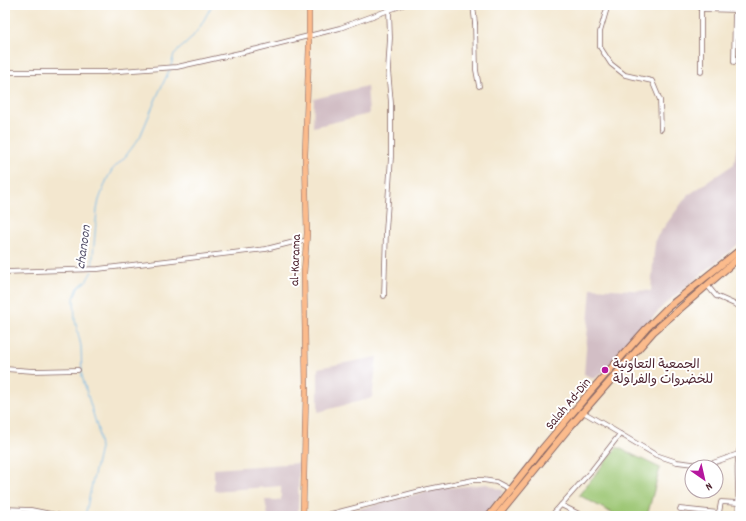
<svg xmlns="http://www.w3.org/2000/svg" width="746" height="521" font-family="Dekko,'Playpen Sans Arabic',sans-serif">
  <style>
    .industrial { fill: #d2bec5 }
    .green { fill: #9cc673; stroke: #73724f }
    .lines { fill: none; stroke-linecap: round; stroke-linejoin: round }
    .stream { stroke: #72b7e8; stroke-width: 1 }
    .minor-casing { stroke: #856564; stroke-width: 5.5 }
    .major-casing { stroke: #856564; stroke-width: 6 }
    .highway-casing { stroke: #856564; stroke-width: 8 }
    .minor { stroke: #fff; stroke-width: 4 }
    .major { stroke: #fbbb8c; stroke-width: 5 }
    .highway { stroke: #fbbb8c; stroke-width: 6 }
    .poi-dot { fill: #b5179e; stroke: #fff; stroke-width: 1.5 }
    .labels { text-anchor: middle; stroke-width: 4; stroke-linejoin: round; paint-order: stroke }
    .street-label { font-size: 13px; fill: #4a1f2b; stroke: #fff }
    .poi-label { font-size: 13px; fill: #4a1f2b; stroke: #fff; text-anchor: start }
    .water-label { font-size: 14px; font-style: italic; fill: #58546d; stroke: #fff }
  </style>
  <rect width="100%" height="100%" fill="#fff"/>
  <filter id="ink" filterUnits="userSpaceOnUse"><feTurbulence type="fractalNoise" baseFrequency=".025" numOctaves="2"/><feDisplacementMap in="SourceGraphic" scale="8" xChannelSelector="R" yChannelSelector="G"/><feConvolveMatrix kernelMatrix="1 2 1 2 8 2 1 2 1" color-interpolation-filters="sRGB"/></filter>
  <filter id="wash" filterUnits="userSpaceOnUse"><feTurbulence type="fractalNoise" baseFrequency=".012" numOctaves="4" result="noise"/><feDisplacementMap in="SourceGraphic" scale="16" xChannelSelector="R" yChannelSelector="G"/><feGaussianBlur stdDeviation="0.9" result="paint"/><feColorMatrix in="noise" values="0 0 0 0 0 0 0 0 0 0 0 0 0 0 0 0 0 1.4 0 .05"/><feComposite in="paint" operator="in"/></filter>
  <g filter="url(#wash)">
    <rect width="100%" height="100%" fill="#f3e7cf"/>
    <g class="industrial">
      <path d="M367 86 369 114 313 127 314 99Z"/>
      <path d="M740 126 741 242 664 305 602 373 594 379 584 374 591 288 651 291 654 251 656 238 687 196 734 164Z"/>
      <path d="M377 357 372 398 318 412V368Z"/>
      <path d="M299 463 298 513 296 516H268L265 500H281V486L214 491V469Z"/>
      <path d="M487 484 504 491 484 516H331L437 489Z"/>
    </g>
    <path class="green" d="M617 447 660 468 647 516H617L579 495Z"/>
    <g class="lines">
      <g class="stream">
        <path d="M171 66 174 54 190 40 200 27 212 5"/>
        <path d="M92 268 97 210 99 200 107 179 112 170 125 157 140 137 158 94 170 69"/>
        <path d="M85 516 100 448 98 430 82 376 81 346 75 320 74 298 78 288 87 280 92 271"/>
      </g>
    </g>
  </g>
  <g filter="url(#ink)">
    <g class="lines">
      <g class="minor-casing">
        <g id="minor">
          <path d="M473 5 475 23"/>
          <path d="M606 5 607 8 600 32V47L611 64 625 75 652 81 660 100 661 129"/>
          <path d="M701 9 735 10"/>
          <path d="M475 23 476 70 479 86"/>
          <path d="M734 62 735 5"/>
          <path d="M5 72H105L177 67 257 49 340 28 403 5"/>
          <path d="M701 72V5"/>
          <path d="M5 272 98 269 266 249 294 242 306 241"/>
          <path d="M707 285 716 296 741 307"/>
          <path d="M384 296 386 231 391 157V103L388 70 390 38 389 10"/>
          <path d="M5 369 33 371 78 370"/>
          <path d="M583 412 656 455 677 462 693 464H710L741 453"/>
          <path d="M5 509 31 510 61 516"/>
          <path d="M680 509 719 513 721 502 739 503"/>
          <path d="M323 516 428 489 473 480H483L496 482 511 490"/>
          <path d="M551 516 561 505"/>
          <path d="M583 516 561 505 592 470 620 434"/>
          <path d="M738 516C740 494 734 463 741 444"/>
        </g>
      </g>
      <g class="major-casing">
        <path id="major" d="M303 516 306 391 304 273 307 233 305 155 309 49V5"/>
      </g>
      <g class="highway-casing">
        <g id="highway">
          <path d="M489 516 542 449 590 392 646 329 667 308 741 249"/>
          <path d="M497 516 568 429 653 332 741 256"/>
        </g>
      </g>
      <use href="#minor" class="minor"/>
      <use href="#major" class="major"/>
      <use href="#highway" class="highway"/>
    </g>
  </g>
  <circle class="poi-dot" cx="605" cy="370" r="4"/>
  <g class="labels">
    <g class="street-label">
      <text transform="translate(294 260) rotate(-88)" y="5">al-Karama</text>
      <text transform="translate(567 403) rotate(-50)" y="5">Salah Ad-Din</text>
    </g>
    <g class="poi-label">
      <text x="613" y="368">الجمعية التعاونية<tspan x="613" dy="15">للخضروات والفراولة</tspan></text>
    </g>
    <g class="water-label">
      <text transform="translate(82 247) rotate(-82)" y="5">chanoon</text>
    </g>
  </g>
  <rect width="746" height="521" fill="none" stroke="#fff" stroke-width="20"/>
  <g transform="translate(704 479) rotate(146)"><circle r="19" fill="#ffffff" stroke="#b7a5aa"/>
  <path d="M0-3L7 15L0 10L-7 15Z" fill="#b5179e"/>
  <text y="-6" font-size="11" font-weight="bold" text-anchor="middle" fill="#4a1f2b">N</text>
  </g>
</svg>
